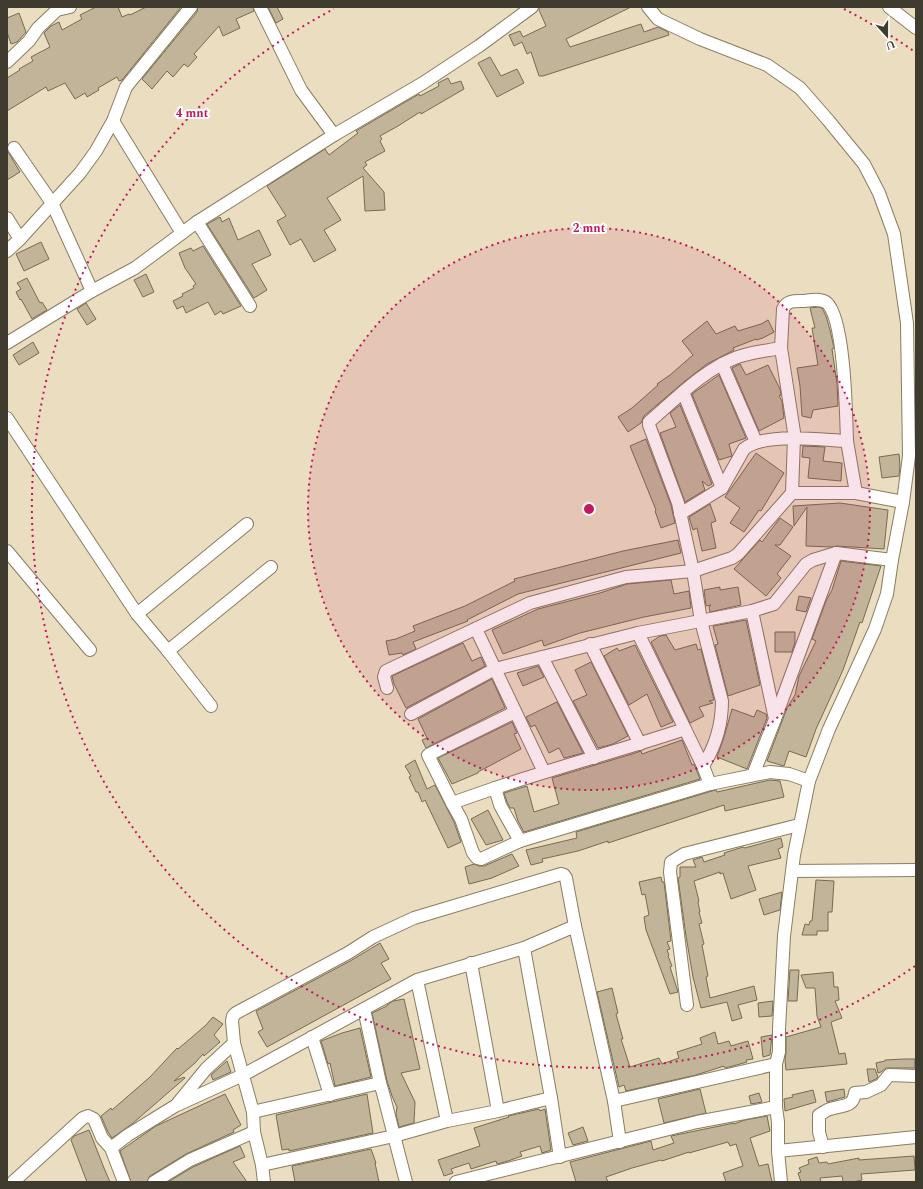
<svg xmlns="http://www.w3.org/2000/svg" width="923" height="1189" font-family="Spectral,serif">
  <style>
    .building { fill: #c1b498; stroke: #776b51 }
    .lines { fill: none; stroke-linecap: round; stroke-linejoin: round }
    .street-casing { stroke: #897d63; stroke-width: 14 }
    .street { stroke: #fff; stroke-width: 12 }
    .ring { fill: none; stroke: #c2185b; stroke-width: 2; stroke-dasharray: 2 4 }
    .centre { fill: #c2185b; stroke: #fff; stroke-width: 2 }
    .ring-label { font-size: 12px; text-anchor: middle; font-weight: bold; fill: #c2185b; stroke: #fff; stroke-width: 4; stroke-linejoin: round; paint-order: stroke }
  </style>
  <rect width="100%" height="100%" fill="#eaddc0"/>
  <g class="building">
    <path d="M96 7H118L122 17 129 14 130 15 146 7H181L122 80 119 81 117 77 98 88 99 90 87 97 85 93 75 99 65 83 48 91 46 87 7 111V78L20 70 19 69 33 61 31 57 50 47 44 33 51 26 59 22 62 30 82 19 80 15Z"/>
    <path d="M198 7H253L254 11 236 19 240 28 223 36 219 26 194 54 197 57 188 67 184 64 173 77 167 71 152 89 142 79 197 12Z"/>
    <path d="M268 7H277L283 19 276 23Z"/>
    <path d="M539 7H631L566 39 570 47 641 24 644 32 658 27 668 32 669 35 543 76H539L531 52 527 54 522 42 514 46 509 35 520 31 523 37 546 26 539 10Z"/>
    <path d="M19 13 26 32 17 42 11 44 7 32V18Z"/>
    <path d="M490 57 501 76 517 69 524 83 497 97 478 63Z"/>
    <path d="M448 78 451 84 461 81 464 89 421 114 420 112 398 126 380 136 382 139 380 141 385 151 365 162 367 165 363 168 384 192 385 210 365 211 363 176 327 198 341 220 324 230 336 250 314 262 301 239 290 245 277 221 286 216 267 186 325 149 329 155 358 133 356 131 419 94 420 96 439 86 438 83Z"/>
    <path d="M7 150 20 172 7 180Z"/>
    <path d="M220 217 222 222 229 218 238 240 259 230 271 255 252 264 267 290 254 298 207 224Z"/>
    <path d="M41 242 49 259 24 271 16 254Z"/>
    <path d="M203 246 241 306 223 314 221 311 215 315 208 302 186 313 183 306 177 309 173 301 183 296 182 294 194 288 193 286 196 284 185 268 179 253 191 248 193 251Z"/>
    <path d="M146 274 154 292 143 297 134 280Z"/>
    <path d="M27 278 40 303 42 302 47 310 32 319 21 299 20 300 16 292 21 289 17 283Z"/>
    <path d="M86 303 96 319 87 325 77 309Z"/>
    <path d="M818 307 822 308 826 316 830 330 834 348 832 349 837 384 838 406 813 410 811 418 802 416 800 386 797 368 818 365 812 328H815L810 308Z"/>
    <path d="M768 320 774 332 763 338 756 340V339L733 348 734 350 707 364 685 381 644 416 641 423 628 432 618 417 632 408 658 385 657 384 670 375 693 355 682 341 707 321 716 334 735 326 738 331 761 324Z"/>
    <path d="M33 342 39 353 19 365 13 355Z"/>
    <path d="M740 364 746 375 768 365 780 389 781 395 779 396 782 401 784 418 759 431 732 368Z"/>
    <path d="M719 375 746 438 729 444 732 456 719 460 692 394Z"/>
    <path d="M680 405 712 484 708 486 702 481 705 490 685 502 660 433 676 427 670 413Z"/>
    <path d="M646 439 671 505 675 523 661 528 655 511 656 510 630 446Z"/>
    <path d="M803 446 825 447 823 461 842 463 841 481 808 478 810 458 802 457Z"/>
    <path d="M756 453 784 473 761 511 759 510 744 532 730 523 740 508 725 497Z"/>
    <path d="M899 454 900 466 899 476 882 478 879 457Z"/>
    <path d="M840 503 888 510 884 549 837 546 831 547 806 546 807 507 794 526 793 506Z"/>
    <path d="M710 504 716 521 711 523 716 548 702 551 697 528 693 530 689 517Z"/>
    <path d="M780 518 793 527 780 545H775L791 556 777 574 781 578 766 596 734 569 760 540 762 542Z"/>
    <path d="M678 540 681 553 518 594 467 620 468 621 413 642 416 649 403 655 402 653 389 655 386 641 396 639 415 631 413 626 465 606 515 581 514 579 623 551Z"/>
    <path d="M841 561 881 566 862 623 860 622 843 670 816 729 806 757 789 751 784 766 767 761 787 708 795 695 799 676 816 641 812 639 826 601 832 590Z"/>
    <path d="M671 580 674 594 689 591 691 608 644 617 580 633 544 646 542 640 503 654 492 630 538 609 600 593 627 584Z"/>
    <path d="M720 587V590L738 587 741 605 710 612 709 607 711 605 706 606 704 590Z"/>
    <path d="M799 596 811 598 806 612 796 610Z"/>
    <path d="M746 620 760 685 728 696 715 645 718 644 713 626Z"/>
    <path d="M775 632H795V642L792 652H775Z"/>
    <path d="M666 635 675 650 696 644 698 650 701 649 714 700 709 701 713 703 699 707 704 716 690 723 651 642 660 636Z"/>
    <path d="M463 643 472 661 481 657 485 666 406 708 394 684 392 676Z"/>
    <path d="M635 645 673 722 661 727 647 694 629 705 604 656 617 648 619 651Z"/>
    <path d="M591 662 628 736 613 744 598 748 573 701 587 695 575 670Z"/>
    <path d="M538 666 544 677 523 686 517 673Z"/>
    <path d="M492 679 505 708 426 748 422 740 427 738 418 719Z"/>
    <path d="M557 702 583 753 564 758 559 748 549 753 535 725 531 727 526 717Z"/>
    <path d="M732 709 754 717 757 710 766 714 767 718 747 769 717 757 724 737Z"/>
    <path d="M512 722 517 733 514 734 521 749 478 772V773L452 784 438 758Z"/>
    <path d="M682 740 692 765 694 764 700 779 524 832 518 821 514 808H510L507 802 504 793 527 786 534 812 559 804 552 778 632 754 641 751 642 754Z"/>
    <path d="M415 760 427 789 435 785 454 822 461 842 448 848 425 800 422 802 418 792H416L409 777 411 776 405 766Z"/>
    <path d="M770 780 780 781 784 797 725 811 724 805 608 843V841L578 851 542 859 543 862 531 865 526 850 577 838 576 832 712 791 716 790 717 792Z"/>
    <path d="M488 810 503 840 486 845 471 819Z"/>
    <path d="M781 838 783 847 778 849 781 858 748 866 756 890 731 899 723 873 720 874V872L694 881 699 901 698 902 700 912H699L702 923 699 924 704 944 702 945 708 976 706 977 710 998 754 986 757 1000 738 1005 742 1018 732 1021 727 1002 701 1008 693 977 686 936 678 878 680 877V867H696L693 860 702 857 704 862 725 855 724 853 743 847 745 848Z"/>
    <path d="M512 854 519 866 492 878 469 884 465 867 474 864 479 866H484Z"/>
    <path d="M661 877 662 882H664L671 941 667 942 670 949 667 950 669 955 668 956 672 966 670 967 678 992 670 994 646 930 644 917 649 915 645 894 642 895 639 882Z"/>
    <path d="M816 880 834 881 832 912H828V931H817V935H802L805 924 809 925 810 921H812Z"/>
    <path d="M782 892 780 910 764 915 759 899Z"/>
    <path d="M380 943 389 959 381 963 391 979 267 1047 258 1032 263 1029 256 1011 352 960Z"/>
    <path d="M790 970H799L797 1001H788Z"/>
    <path d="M833 972 834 987H838L839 1000 835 1001 842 1018 831 1022 839 1054 845 1053 847 1064 786 1070 785 1060 786 1052V1037L821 1027 817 1016 815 988H806L801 975Z"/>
    <path d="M612 988 618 1013 616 1014 623 1039H621L630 1067 659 1058 662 1064 679 1058 677 1052 702 1044 700 1038 715 1032 718 1044 729 1041 731 1046 748 1041 753 1059 746 1060 747 1062 733 1066 725 1068 724 1066 696 1075 626 1091 624 1085 619 1087 597 992Z"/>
    <path d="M404 999 420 1069 401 1073 415 1102 414 1123 399 1127 396 1114 397 1107 392 1096 387 1081 372 1013 387 1006V1005L393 1001Z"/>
    <path d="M773 1001 772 1016 759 1017 758 1003Z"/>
    <path d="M213 1017 223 1024 214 1035 220 1042 204 1056 203 1054 195 1063 174 1081 184 1077 185 1078 132 1124 112 1138 108 1132 101 1116 111 1108 112 1110 150 1077 177 1048 178 1049 191 1038 206 1025Z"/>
    <path d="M360 1028 371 1077 335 1086 330 1063 328 1064 321 1041 342 1033Z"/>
    <path d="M772 1035 770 1055 763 1057 761 1037Z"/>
    <path d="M904 1059H915V1068H886L881 1072 878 1073 876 1063 885 1061V1060Z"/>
    <path d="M227 1061 231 1072 213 1080 211 1075Z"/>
    <path d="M867 1069H875L878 1077 876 1079 869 1082Z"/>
    <path d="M700 1089 706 1113 664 1123 658 1099Z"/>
    <path d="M844 1089 845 1097 827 1102 825 1092Z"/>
    <path d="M813 1090 816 1102 785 1111 784 1099 793 1097 792 1095Z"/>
    <path d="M759 1093 762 1102 751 1104 749 1096Z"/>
    <path d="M225 1094 241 1125 233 1130 234 1132 186 1154 150 1176 147 1182H131L120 1151 156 1126Z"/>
    <path d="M367 1094 373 1133 289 1151V1149L282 1150 276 1115Z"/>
    <path d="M539 1109 540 1111 545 1109 551 1150 542 1153 540 1146 520 1152 522 1156 508 1161 497 1164 496 1161 471 1169 469 1163 451 1169 453 1173 444 1176 438 1160 480 1146 474 1128 509 1117 508 1116Z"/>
    <path d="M767 1116 770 1131 750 1138 759 1166 768 1164 772 1182H726L723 1173 743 1166 736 1144 730 1146 728 1142 689 1153V1152L662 1161 661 1160 632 1168 606 1177 608 1182H576L570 1162 651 1141 653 1150 674 1143 671 1136 734 1123V1124L745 1120Z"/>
    <path d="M583 1127 588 1141 573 1145 568 1133Z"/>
    <path d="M89 1130 104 1168 110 1182H87L71 1140 74 1136Z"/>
    <path d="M240 1146 245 1157 233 1162 247 1182H168L193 1167Z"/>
    <path d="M371 1149 376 1163H375L379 1182H295L292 1166Z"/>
    <path d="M914 1156 915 1170 861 1174 862 1180 853 1182H843L842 1176 820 1178 821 1182H801L798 1173 801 1172 799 1168 809 1164 808 1160 817 1157 819 1163 827 1162 828 1164 859 1158V1160Z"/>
  </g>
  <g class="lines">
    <g class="street-casing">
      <g id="street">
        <path d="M260 7 301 90 334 135"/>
        <path d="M648 7 658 19 700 39 767 65 800 88 828 120 864 164 879 193 894 234 907 323 909 456 903 502 892 560 887 594 875 629 829 729 809 781 794 855 784 936 779 1029V1052L776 1064V1107L778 1122V1151L781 1182"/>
        <path d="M889 7 916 28"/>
        <path d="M7 62 29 41 38 28 57 10 70 7"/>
        <path d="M113 121 182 233"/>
        <path d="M14 148 52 203 92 291"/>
        <path d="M7 218 20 239"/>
        <path d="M197 222 250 306"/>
        <path d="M7 251 20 239 80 173 96 151 113 121 126 87 191 7"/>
        <path d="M7 343 92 291 135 268 197 222 334 135 423 83 479 46 532 7"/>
        <path d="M722 364 756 442"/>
        <path d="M683 392 722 488"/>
        <path d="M7 418 137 614 168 651 271 567"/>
        <path d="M792 493H856L847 441"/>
        <path d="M856 493 903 502"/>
        <path d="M7 551 90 650"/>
        <path d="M752 611 775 719 753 775"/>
        <path d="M137 614 247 524"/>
        <path d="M476 629 544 772"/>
        <path d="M638 633 703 766 710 784"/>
        <path d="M590 644 640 744"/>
        <path d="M168 651 211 706"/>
        <path d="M542 657 594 758"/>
        <path d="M387 688 384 677 386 671 530 603 626 577 693 571 732 558 738 554 792 493 794 438V432L781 348 783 309C787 300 795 301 804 301 811 300 821 298 827 303 845 320 846 415 847 441 821 440 765 432 744 449L722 488 680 514"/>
        <path d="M411 714 495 669 638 633 752 611 774 604 806 564 813 560 836 553 892 560"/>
        <path d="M775 719 836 553"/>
        <path d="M703 766C715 747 722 724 722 701L701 621 693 571 678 503 649 425V422C676 399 702 371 735 358 749 352 766 351 781 348"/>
        <path d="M495 788 452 803 428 755 515 712"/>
        <path d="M452 803 461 819 473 853 477 858 481 859 520 841 710 784 770 772 789 774 809 781"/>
        <path d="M520 841 500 805 495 788C558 767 622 750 685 729"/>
        <path d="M793 871 916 870"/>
        <path d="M471 963 498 1111"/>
        <path d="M417 980 447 1121"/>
        <path d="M687 1005 670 872 671 862 684 854 799 825"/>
        <path d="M364 1009 380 1083 383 1093 406 1182"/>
        <path d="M312 1037 330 1095"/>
        <path d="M551 1098 560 1157"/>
        <path d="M614 1101 776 1064"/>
        <path d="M178 1103 206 1069 234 1043"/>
        <path d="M253 1112 380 1083"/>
        <path d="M823 1147 819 1132V1115C823 1113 826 1110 830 1109 842 1105 853 1108 855 1093L866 1092 881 1085 889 1075 916 1076"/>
        <path d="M111 1148 128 1135 175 1106 243 1075 417 980 524 948 575 926 614 1101 620 1142"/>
        <path d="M778 1151 916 1137"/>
        <path d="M262 1165 394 1136 447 1121 498 1111 551 1098 524 948"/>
        <path d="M13 1182 83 1118 88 1116 94 1119 102 1138 111 1148 124 1182"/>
        <path d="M154 1182 190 1160 254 1132"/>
        <path d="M264 1182 262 1165 254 1132 253 1112 234 1043 232 1021 233 1016 236 1013 348 953 373 937 414 918 561 874 564 875 566 878 575 926"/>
        <path d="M456 1182 697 1122 776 1107"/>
      </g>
    </g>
    <use href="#street" class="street"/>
  </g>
  <circle cx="589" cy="509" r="281" fill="#c2185b" fill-opacity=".12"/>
  <g class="ring">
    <circle cx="589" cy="509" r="281"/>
    <path d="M915 966A561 561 0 1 1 334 9M844 9A561 561 0 0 1 915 52"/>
  </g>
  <circle cx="589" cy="509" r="6" class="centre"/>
  <g class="ring-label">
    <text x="192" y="117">4 mnt</text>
    <text x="589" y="232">2 mnt</text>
  </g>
  <rect width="923" height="1189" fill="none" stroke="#403b2f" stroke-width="16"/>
  <g transform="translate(887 36) rotate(159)" stroke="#ffffff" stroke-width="3" paint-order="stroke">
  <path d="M0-3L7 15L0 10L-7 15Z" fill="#403b2f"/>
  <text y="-6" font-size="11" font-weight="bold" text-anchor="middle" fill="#403b2f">U</text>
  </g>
</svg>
